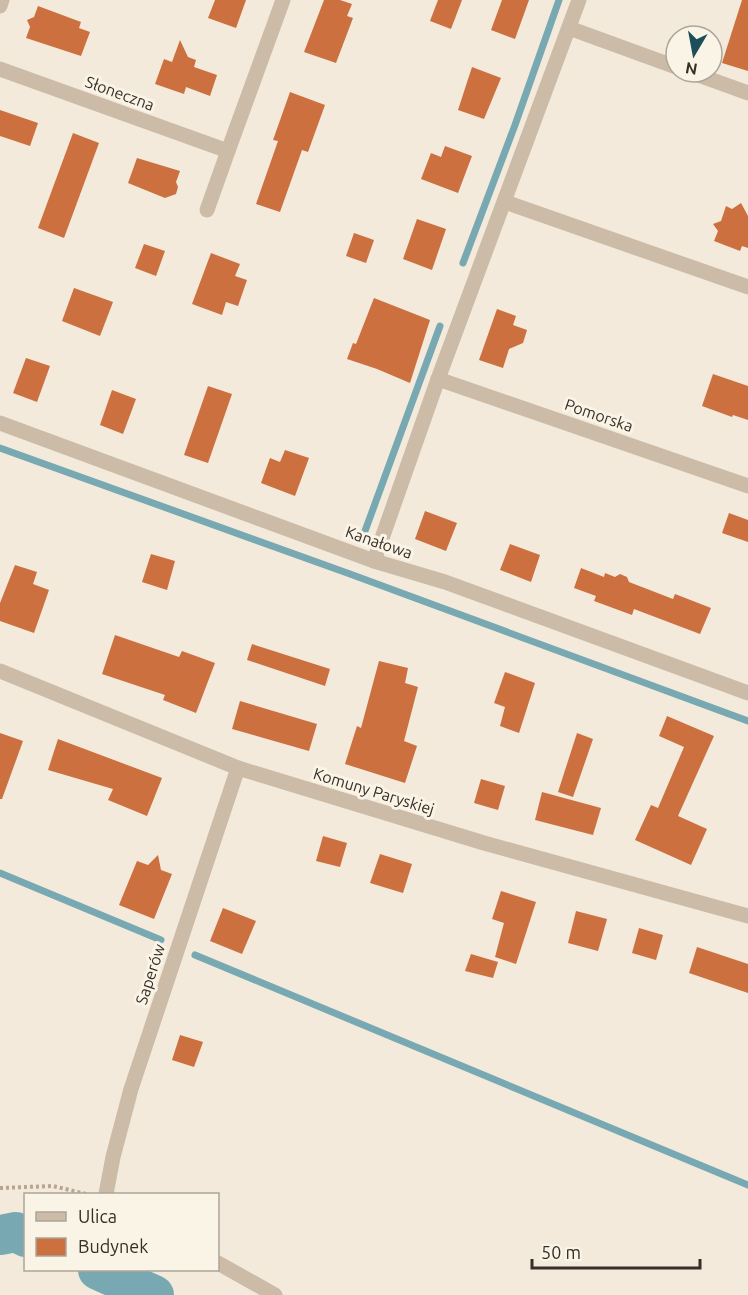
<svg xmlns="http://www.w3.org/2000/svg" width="748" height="1295" font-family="Ubuntu,sans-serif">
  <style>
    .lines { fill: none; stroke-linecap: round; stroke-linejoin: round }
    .stream { stroke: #78a9b2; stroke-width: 7 }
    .river { stroke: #78a9b2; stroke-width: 40 }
    .building { fill: #cc7040 }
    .path { stroke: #b8a590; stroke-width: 4; stroke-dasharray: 3 3; stroke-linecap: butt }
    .minor { stroke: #ccbba6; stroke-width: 15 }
    .labels { text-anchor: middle; stroke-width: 6; stroke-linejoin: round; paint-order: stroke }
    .street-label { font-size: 16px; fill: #372e27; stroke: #faf4e7 }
  </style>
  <rect width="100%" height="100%" fill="#f3eadb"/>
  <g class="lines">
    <g class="stream">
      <path d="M463 263 515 125 559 0"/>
      <path d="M0 448 350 574 748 721"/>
      <path d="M365 531 440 326"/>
      <path d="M0 873 161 940"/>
      <path d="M195 955 748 1185"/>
    </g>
    <g class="river">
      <path d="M0 1235 16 1232 26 1237"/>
      <path d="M98 1270 154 1295"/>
    </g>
  </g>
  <g class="building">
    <path d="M215 0H246L236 28 208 18Z"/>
    <path d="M324 0H340L352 4 347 16 353 18 336 63 304 52Z"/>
    <path d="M438 0H462L451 29 430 21Z"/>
    <path d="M502 0H529L515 39 491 30Z"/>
    <path d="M742 0H748V71L722 63Z"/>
    <path d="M38 6 81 22 79 28 90 32 81 56 26 38 30 27 27 20 34 17Z"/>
    <path d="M180 40 188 57 196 60 194 67 217 75 210 96 186 87 184 94 155 84 164 59 172 62Z"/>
    <path d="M472 67 501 78 484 119 458 110Z"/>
    <path d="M290 92 325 105 308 152 302 150 280 212 256 204 278 141 273 140Z"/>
    <path d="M0 110 38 123 30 146 0 136Z"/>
    <path d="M73 133 99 143 64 238 38 228Z"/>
    <path d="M445 146 472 156 458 193 421 179 431 153 441 157Z"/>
    <path d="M137 158 180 171 176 182 178 187 176 194 165 198 128 183Z"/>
    <path d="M741 203 748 216V248L742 246 740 251 714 241 718 231 713 224 721 221 726 206 732 209Z"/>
    <path d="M417 219 446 229 432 270 403 259Z"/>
    <path d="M354 233 374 240 366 263 346 256Z"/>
    <path d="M144 244 165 251 156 276 135 268Z"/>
    <path d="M211 253 240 264 235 276 247 280 238 306 226 302 222 315 192 304Z"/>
    <path d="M74 288 113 302 100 336 62 321Z"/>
    <path d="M374 298 430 320 410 383 377 369 347 359 353 343 356 344Z"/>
    <path d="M497 309 516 316 513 325 527 330 523 343 509 349 503 368 479 360Z"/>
    <path d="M26 358 50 366 37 402 13 393Z"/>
    <path d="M713 374 748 386V420L733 415 732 417 702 406Z"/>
    <path d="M208 386 232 394 208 463 184 455Z"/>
    <path d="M112 390 136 399 123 434 100 425Z"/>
    <path d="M285 450 309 458 295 496 261 483 270 458 280 462Z"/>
    <path d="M425 511 457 523 446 551 415 539Z"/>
    <path d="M729 513 748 520V542L722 533Z"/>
    <path d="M510 544 540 555 531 582 500 570Z"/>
    <path d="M151 554 175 561 167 590 142 582Z"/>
    <path d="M15 565 37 572 33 584 49 590 34 633 0 621V603Z"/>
    <path d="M581 568 604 577 605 573 615 577 620 574 627 577 629 582 673 599 675 594 711 608 700 634 634 609 632 615 594 601 596 596 574 588Z"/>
    <path d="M115 635 179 657 182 651 215 663 196 713 163 700 165 695 102 674Z"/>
    <path d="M252 644 330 669 325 686 247 660Z"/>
    <path d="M379 661 408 668 405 683 418 687 404 741 417 746 405 783 345 764 357 726 361 728Z"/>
    <path d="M505 672 535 683 519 733 500 726 505 707 494 703Z"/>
    <path d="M240 701 317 724 309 751 232 729Z"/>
    <path d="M667 716 714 736 678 816 707 829 691 865 635 840 651 805 658 808 684 747 659 736Z"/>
    <path d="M0 733 23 741 2 799H0Z"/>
    <path d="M577 733 593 739 573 797 558 792Z"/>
    <path d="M58 739 162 778 147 816 108 800 113 789 48 770Z"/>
    <path d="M481 779 505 786 498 810 474 803Z"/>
    <path d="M542 792 601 808 593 835 535 820Z"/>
    <path d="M323 836 347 843 340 867 316 861Z"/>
    <path d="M380 854 412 864 403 893 370 883Z"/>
    <path d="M158 855 161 870 172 874 154 919 119 905 137 861 148 865Z"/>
    <path d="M501 891 536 902 516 964 495 957 504 923 492 919Z"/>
    <path d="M223 908 256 921 242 954 210 941Z"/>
    <path d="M576 911 607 919 598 951 568 943Z"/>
    <path d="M639 928 663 935 656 960 632 953Z"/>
    <path d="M697 947 748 964V993L689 973Z"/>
    <path d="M471 954 498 962 493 978 465 971Z"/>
    <path d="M180 1035 203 1042 194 1067 172 1060Z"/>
  </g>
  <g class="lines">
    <path class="path" d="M0 1188 53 1186 86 1194"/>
    <g class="minor">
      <path d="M0 6 2 0"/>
      <path d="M569 28 676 67"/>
      <path d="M0 69 228 151 283 0"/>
      <path d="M690 72 748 93"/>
      <path d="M505 202 748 287"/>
      <path d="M207 210 228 151"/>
      <path d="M438 379 748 486"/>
      <path d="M0 423 374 561 445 582 748 693"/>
      <path d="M374 561 438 379 579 0"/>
      <path d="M0 671 238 768 484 843 748 916"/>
      <path d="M106 1194 113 1157 131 1089 238 768"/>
      <path d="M218 1263 275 1295"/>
    </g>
  </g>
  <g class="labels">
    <g class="street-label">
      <text transform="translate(120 93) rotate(20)" y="6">Słoneczna</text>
      <text transform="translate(599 415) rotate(19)" y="6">Pomorska</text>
      <text transform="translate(379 542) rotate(19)" y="6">Kanałowa</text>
      <text transform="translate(374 791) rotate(17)" y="6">Komuny Paryskiej</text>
      <text transform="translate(150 974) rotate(-72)" y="6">Saperów</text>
    </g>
  </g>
  <rect x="24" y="1193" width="195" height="78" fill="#faf4e7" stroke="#aca59a" stroke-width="1.5"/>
  <rect x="36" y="1212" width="30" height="9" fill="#ccbba6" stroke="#aca59a" stroke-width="1.5"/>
  <text x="78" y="1223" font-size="18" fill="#372e27">Ulica</text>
  <rect x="36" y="1238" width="30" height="18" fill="#cc7040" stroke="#aca59a" stroke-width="1.5"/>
  <text x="78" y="1253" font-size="18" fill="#372e27">Budynek</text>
  <g transform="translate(694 54) rotate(190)"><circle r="28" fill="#faf4e7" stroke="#aca59a" stroke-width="1.5"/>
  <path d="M0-4.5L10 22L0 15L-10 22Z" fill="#1b505b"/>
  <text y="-9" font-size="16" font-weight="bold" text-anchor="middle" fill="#372e27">N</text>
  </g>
  <path d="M532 1259v9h168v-9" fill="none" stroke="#372e27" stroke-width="3"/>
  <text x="541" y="1259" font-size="18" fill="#372e27" stroke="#faf4e7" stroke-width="4.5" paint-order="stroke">50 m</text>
</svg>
